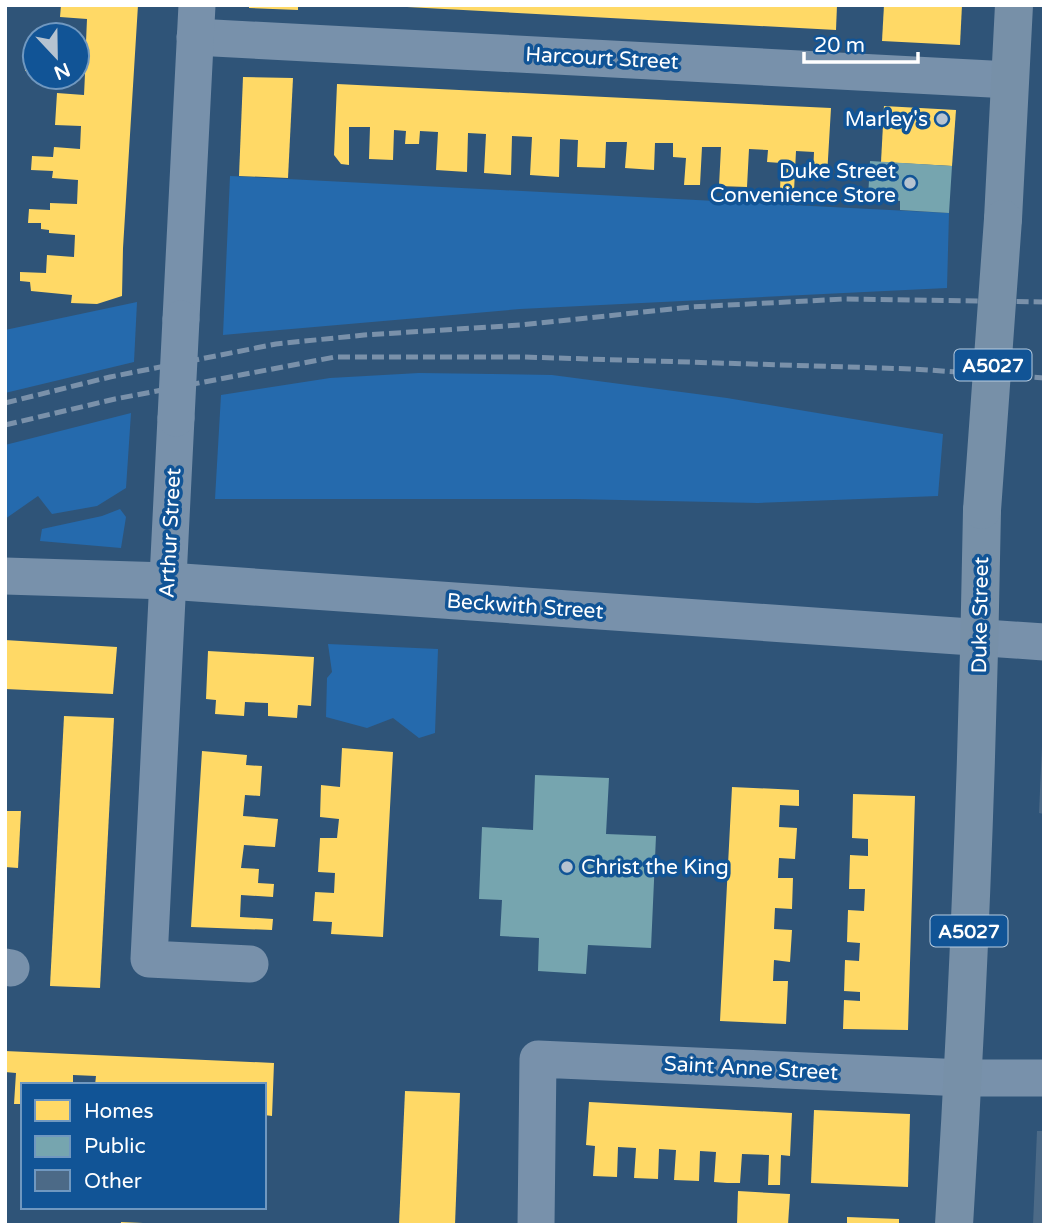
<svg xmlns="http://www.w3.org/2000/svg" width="1049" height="1230" font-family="'Varela Round',sans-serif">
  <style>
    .green { fill: #256aad }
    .homes { fill: #ffd966 }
    .public { fill: #76a5af }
    .building { fill: #4c6a87 }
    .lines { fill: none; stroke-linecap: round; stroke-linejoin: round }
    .street { stroke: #7891ab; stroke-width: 37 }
    .primary { stroke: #7790a8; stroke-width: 38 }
    .rail { stroke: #7a91aa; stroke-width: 5; stroke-dasharray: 12 5; stroke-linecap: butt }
    .street-bridge { stroke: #7891ab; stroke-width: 37 }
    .primary-bridge { stroke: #7790a8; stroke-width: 38 }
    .poi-dot { fill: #b6c3d0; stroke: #115496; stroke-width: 2.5 }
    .labels { text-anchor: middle; stroke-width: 7; stroke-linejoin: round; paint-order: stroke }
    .shield { fill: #115496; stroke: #b8cce0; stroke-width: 2 }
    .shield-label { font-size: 19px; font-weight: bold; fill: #fff }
    .street-label { font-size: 21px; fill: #fff; stroke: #115496 }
    .poi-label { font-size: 21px; fill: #fff; stroke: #115496; text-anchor: end }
  </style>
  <rect width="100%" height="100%" fill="#2f5478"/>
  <g class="green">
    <path d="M230 176 949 213 947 288 520 309 223 335Z"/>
    <path d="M137 302 134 362 5 393V330Z"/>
    <path d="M419 373 552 375 727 398 943 434 938 496 758 503 575 499H215L221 395 330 378Z"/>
    <path d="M131 413 126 488 97 506 52 514 38 496 5 519V445Z"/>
    <path d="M120 509 126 517 121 548 40 541 42 529 102 516Z"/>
    <path d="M328 644 438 649 435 733 419 738 393 718 367 728 326 717 327 678 332 672Z"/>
  </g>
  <g class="homes">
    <path d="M61 5H138L123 248 122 296 97 304 71 303 72 295 31 291 30 282 20 281V272L46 273 47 255 74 257 75 235 49 233V230L41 229V223H28L29 209 50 210V203L77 204 78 180 52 178 53 171 31 170 32 156 53 157 54 147 80 149 81 126 55 125 57 93 84 95 85 74H77V42H86L87 19 60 17Z"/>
    <path d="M249 5H298V10L249 8Z"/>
    <path d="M407 5H837L836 30 407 7Z"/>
    <path d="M884 5H962L960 45 882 41Z"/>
    <path d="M26 54 35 55V72L25 71Z"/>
    <path d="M243 77 293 78 288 178 239 176Z"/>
    <path d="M337 84 831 108 827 176H813L814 152 796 151 794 191 780 190 781 163 767 162 768 150 749 149 747 187 719 186 721 147H702L700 185H684L686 158 673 157V143H655L654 170 625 168 627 142H606L605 168 577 167 578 140 560 139 559 177 530 175 532 137 512 136 511 175 484 173 486 134 468 133 467 172 436 170 438 132 420 131 419 144H405L406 131 394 130 393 160 369 159 370 127H349V165L341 164 334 155Z"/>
    <path d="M884 106 956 110 952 166 881 162Z"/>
    <path d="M5 640 117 647 113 694 5 689Z"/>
    <path d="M208 651 314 657 311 706 298 705 297 718 268 716V703L245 702 244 716 215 714 216 700 206 699Z"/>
    <path d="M64 716 114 718 100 988 50 986Z"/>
    <path d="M342 748 393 752 383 937 331 934 332 922 313 921 315 892 334 893 335 873 318 872 320 838H337L339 819 320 817 321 785 340 787Z"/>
    <path d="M202 751 247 755 246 765 262 766 260 796 245 795 243 816 278 819 275 847 244 845 241 868 259 869 258 883 274 884 273 897 241 895 240 917 273 919 272 930 191 927Z"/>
    <path d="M732 787 799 790V806L780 805 779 827 797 828 795 859 779 858 778 878H793L792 909 775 908 774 929 792 930 790 962 774 960 773 981H788L786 1024 720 1021Z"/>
    <path d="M853 794 915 796 908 1030 843 1029 844 1000 860 1001V992L844 991 845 960 859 961 860 943 847 942 848 910 864 911 865 889H849L850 855 868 856V839L852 838Z"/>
    <path d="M5 811H21L18 868 5 867Z"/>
    <path d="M5 1051 274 1063 272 1116 264 1115V1085H95L96 1076 73 1075V1085H23V1104H14L16 1073 5 1072Z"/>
    <path d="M405 1091 460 1093 455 1225H399Z"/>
    <path d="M589 1102 792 1113 790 1156 781 1155 780 1185H768L769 1155 742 1154 740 1183H727L714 1182 716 1152 700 1151 699 1181 674 1180 676 1150 659 1149 658 1179 634 1178 636 1148 618 1147 617 1177 593 1176 595 1146 586 1145Z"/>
    <path d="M814 1110 910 1114 908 1187 811 1183Z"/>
    <path d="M738 1191 790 1194 788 1225H737Z"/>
    <path d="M847 1217 899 1219V1225H847Z"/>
    <path d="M121 1222 143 1223V1225H121Z"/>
  </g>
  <g class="public">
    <path d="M870 161 952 166 949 213 900 210V201L868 199Z"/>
    <path d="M535 775 609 778 606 834 656 836 651 948 588 945 586 974 538 971 539 938 500 936 502 900 479 899 482 827 533 830Z"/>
  </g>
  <g class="building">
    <path d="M1042 746H1044V814L1039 813Z"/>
    <path d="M1037 1131H1044V1225H1033Z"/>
  </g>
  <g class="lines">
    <g class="street">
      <path d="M195 37 1010 80"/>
      <path d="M181 319 197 5"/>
      <path d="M176 418 149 959 250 964"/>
      <path d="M5 576 168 581 1044 642"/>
      <path d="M5 967 11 968"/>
      <path d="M536 1225 538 1059 964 1078H1044"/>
    </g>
    <g class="primary">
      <path d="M1003 219 1014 5"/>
      <path d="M954 1225C969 987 978 749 982 510"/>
    </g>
    <g class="rail">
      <path d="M5 403 110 377 276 344 364 335 521 325 691 307 844 299 1044 302"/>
      <path d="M5 425 115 399 335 357H524L913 369 1044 378"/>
    </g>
    <path class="street-bridge" d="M176 418 181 319"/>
    <path class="primary-bridge" d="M982 510 1003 219"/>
  </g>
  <g class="poi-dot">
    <circle cx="942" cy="119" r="7"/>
    <circle cx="910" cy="183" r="7"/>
    <circle cx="567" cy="867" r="7"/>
  </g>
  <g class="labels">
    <g class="shield">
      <rect x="954.5" y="349.5" width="77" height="31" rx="5"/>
      <rect x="930.5" y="915.5" width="77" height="31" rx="5"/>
    </g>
    <g class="shield-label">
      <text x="993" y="372">A5027</text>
      <text x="969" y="938">A5027</text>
    </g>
    <g class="street-label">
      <text transform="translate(602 58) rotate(3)" y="7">Harcourt Street</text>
      <text transform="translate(170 533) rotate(-87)" y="7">Arthur Street</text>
      <text transform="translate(525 606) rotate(4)" y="7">Beckwith Street</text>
      <text transform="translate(980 615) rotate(-89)" y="7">Duke Street</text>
      <text transform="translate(751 1068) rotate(3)" y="7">Saint Anne Street</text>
    </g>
    <g class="poi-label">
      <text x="928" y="126">Marley's</text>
      <text x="896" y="178">Duke Street<tspan x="896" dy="24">Convenience Store</tspan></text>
      <text x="581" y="874" text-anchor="start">Christ the King</text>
    </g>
  </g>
  <rect width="1049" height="1230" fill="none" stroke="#ffffff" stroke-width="14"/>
  <rect x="21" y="1083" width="245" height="126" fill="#115496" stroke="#7098c0" stroke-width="2"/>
  <rect x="35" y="1100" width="35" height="21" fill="#ffd966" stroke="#7098c0" stroke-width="2"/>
  <text x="84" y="1118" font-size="21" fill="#ffffff">Homes</text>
  <rect x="35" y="1136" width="35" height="21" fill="#76a5af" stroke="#7098c0" stroke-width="2"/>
  <text x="84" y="1153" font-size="21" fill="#ffffff">Public</text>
  <rect x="35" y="1170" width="35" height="21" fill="#4c6a87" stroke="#7098c0" stroke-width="2"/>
  <text x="84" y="1188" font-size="21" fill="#ffffff">Other</text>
  <g transform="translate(56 56) rotate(158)"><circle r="33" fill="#115496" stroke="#7098c0" stroke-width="2"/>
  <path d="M0-5L12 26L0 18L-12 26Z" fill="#b6c3d0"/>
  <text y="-10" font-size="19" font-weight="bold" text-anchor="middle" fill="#ffffff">N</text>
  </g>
  <path d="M804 52v10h114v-10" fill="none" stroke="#ffffff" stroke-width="3.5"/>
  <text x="814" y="52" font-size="21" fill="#ffffff" stroke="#115496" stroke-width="5" paint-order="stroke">20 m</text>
</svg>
